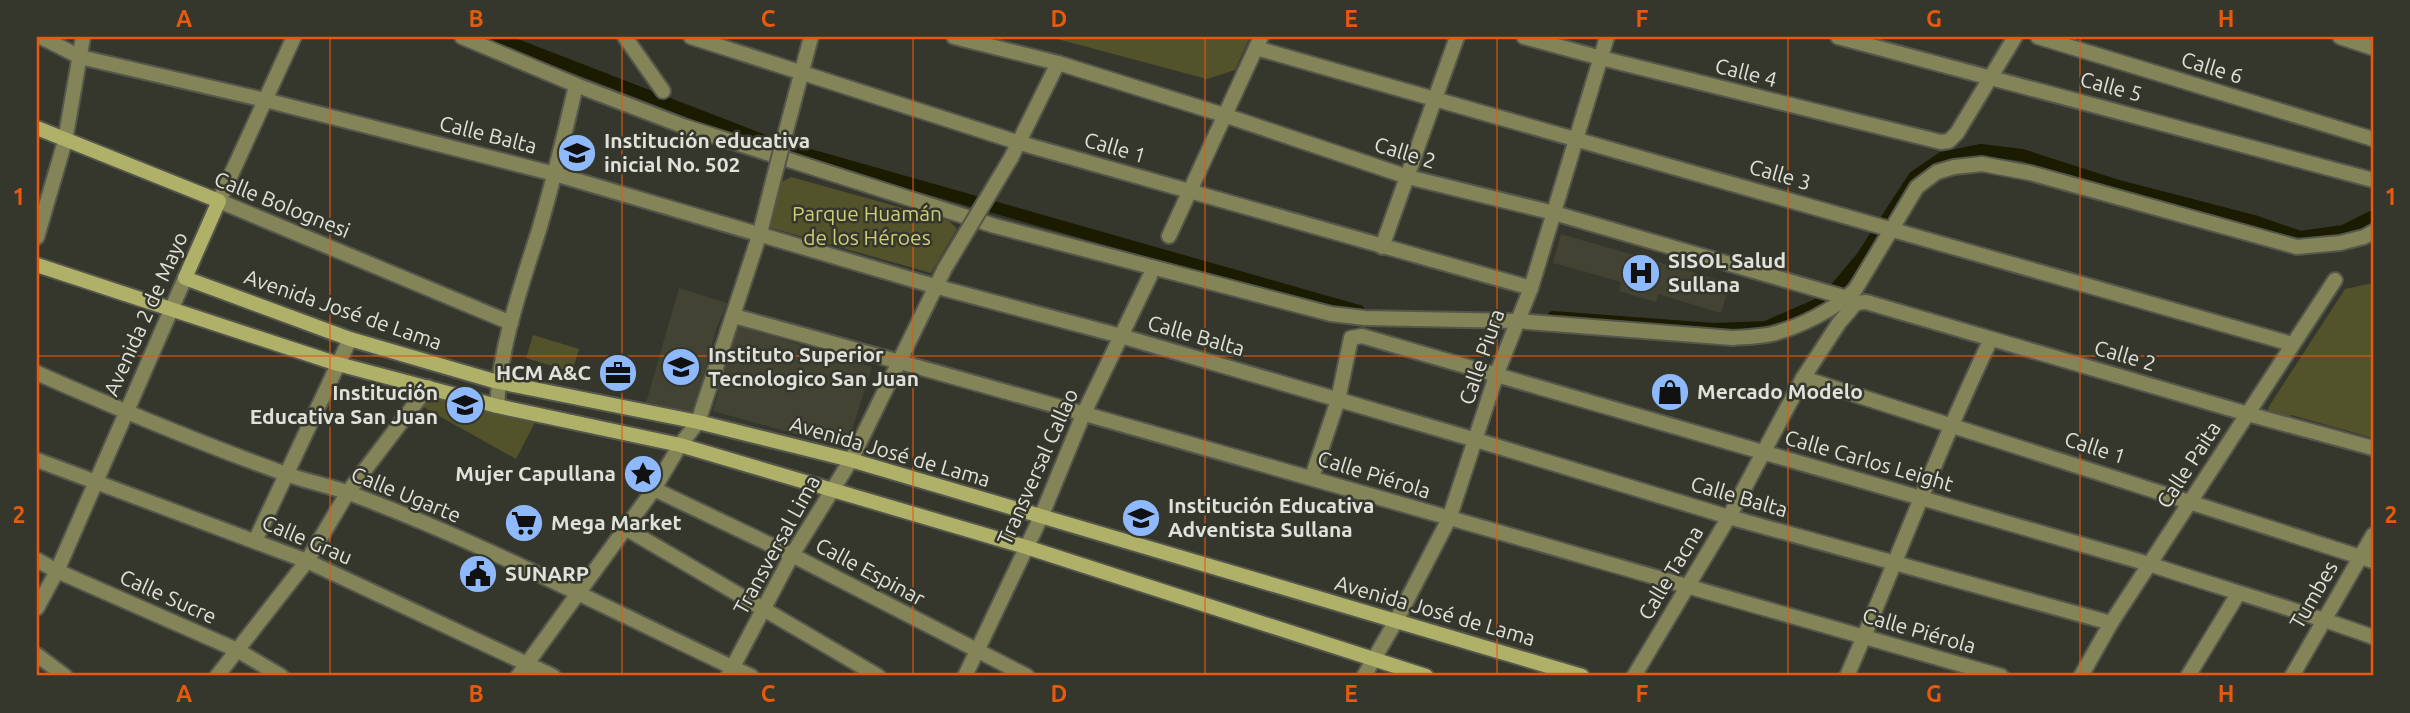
<svg xmlns="http://www.w3.org/2000/svg" width="2410" height="713" font-family="Ubuntu,sans-serif">
  <style>
    .built { fill: #434333 }
    .green { fill: #52532a }
    .lines { fill: none; stroke-linecap: round; stroke-linejoin: round }
    .canal { stroke: #1b1b00; stroke-width: 12 }
    .minor-casing { stroke: #55564c; stroke-width: 18 }
    .tertiary-casing { stroke: #55564c; stroke-width: 18 }
    .secondary-casing { stroke: #55564c; stroke-width: 18 }
    .minor { stroke: #838458; stroke-width: 14 }
    .tertiary { stroke: #838458; stroke-width: 14 }
    .secondary { stroke: #afb169; stroke-width: 14 }
    .minor-bridge-casing { stroke: #55564c; stroke-width: 18; stroke-linecap: butt }
    .minor-bridge { stroke: #838458; stroke-width: 14 }
    .grid { fill: none; stroke: #e8590c; stroke-width: 2; stroke-opacity: 0.55 }
    .labels { text-anchor: middle; stroke-width: 5; stroke-linejoin: round; paint-order: stroke }
    .street-label { font-size: 21px; fill: #e1e1db; stroke: #36372c }
    .poi-label { font-size: 21px; font-weight: bold; fill: #e1e1db; stroke: #36372c; text-anchor: start }
    .park-label { font-size: 21px; fill: #cdce78; stroke: #36372c }
    .neatline { fill: none; stroke: #e8590c; stroke-width: 2.5 }
    .grid-label { font-size: 23px; text-anchor: middle; font-weight: bold; fill: #e8590c }
  </style>
  <rect width="100%" height="100%" fill="#36372c"/>
  <g class="built">
    <path d="M1561 234 1730 283 1721 313 1658 294 1656 302 1619 291 1621 282 1553 263Z"/>
    <path d="M679 288 727 303 716 330 693 414 646 403Z"/>
    <path d="M736 325 872 367 846 448 713 411Z"/>
  </g>
  <g class="green">
    <path d="M1050 37H1250L1235 70 1207 79Z"/>
    <path d="M791 177 949 221 957 229 931 273 768 227 780 183Z"/>
    <path d="M2373 283V438L2291 415 2282 419 2272 416 2268 408 2345 289Z"/>
    <path d="M533 335 579 349 572 372 526 358Z"/>
    <path d="M428 387 535 422 516 459 418 404Z"/>
  </g>
  <g class="lines">
    <g class="canal">
      <path d="M496 37 775 145 1359 311"/>
      <path d="M1553 317 1714 329 1766 327 1825 301 1862 257 1914 177 1942 158 1981 150 2022 155 2115 185 2254 221 2300 237 2343 231 2373 216"/>
    </g>
    <g class="minor-casing">
      <g id="minor">
        <path d="M41 37 80 57 265 100 555 174 934 286 1121 336 1476 440 1729 517 2111 623"/>
        <path d="M294 37 219 201 511 323"/>
        <path d="M462 37 576 85 683 126 995 226 1331 314 1365 318 1516 321 1733 338C1746 337 1759 337 1772 334 1799 327 1834 310 1855 290L1917 187 1937 172 1954 167 1982 164 2030 173 2297 247 2340 243 2364 237 2373 232"/>
        <path d="M625 37 663 91"/>
        <path d="M691 37 1020 143 1531 288"/>
        <path d="M954 37 1058 63 1224 115 1408 177 1554 213 1847 298"/>
        <path d="M1524 37 1601 58 1941 142 1949 141 1957 133 2015 37"/>
        <path d="M1838 37 2373 180"/>
        <path d="M2038 37 2373 139"/>
        <path d="M2340 37 2373 48"/>
        <path d="M1256 48 2292 344"/>
        <path d="M786 131 811 37"/>
        <path d="M1011 158 1058 63"/>
        <path d="M1169 236 1261 37"/>
        <path d="M37 237 65 141 83 37"/>
        <path d="M1382 247 1457 37"/>
        <path d="M734 316C1157 432 1579 556 2001 676"/>
        <path d="M37 373C118 409 200 443 283 473 304 481 327 485 349 493 487 544 617 614 751 676"/>
        <path d="M1803 378 2373 561"/>
        <path d="M497 406C500 345 521 287 539 230 553 182 565 133 576 85"/>
        <path d="M37 460 307 561 553 676"/>
        <path d="M851 460 945 268"/>
        <path d="M1312 477 1338 400 1351 338 1362 336 2149 564C2224 589 2299 610 2373 637"/>
        <path d="M654 489 792 555 1027 676"/>
        <path d="M1041 517 1083 415 1150 276"/>
        <path d="M625 528 878 676"/>
        <path d="M255 541 350 339"/>
        <path d="M37 560 57 571 237 650 281 676"/>
        <path d="M37 608 57 571 185 278"/>
        <path d="M217 676 307 561 348 492 428 387"/>
        <path d="M518 676 654 489 680 445 698 422 760 233 774 177"/>
        <path d="M1364 676 1396 621 1449 519 1497 373 1531 288 1607 37"/>
        <path d="M1634 676 1729 517 1803 378 1839 323 1856 303 1866 302 2248 414 2373 448"/>
        <path d="M1847 676C1896 564 1938 449 1991 339"/>
        <path d="M2081 676 2111 623 2335 280"/>
        <path d="M2188 676 2238 594"/>
      </g>
    </g>
    <g class="tertiary-casing">
      <g id="tertiary">
        <path d="M37 655 65 676"/>
        <path d="M728 676 792 555 851 460"/>
        <path d="M965 676 1041 517"/>
        <path d="M2292 676 2373 535"/>
      </g>
    </g>
    <g class="secondary-casing">
      <g id="secondary">
        <path d="M37 128 219 201 185 278 350 339 494 381 698 422 851 460 1582 676"/>
        <path d="M37 265 338 364 497 406 680 445 1026 547 1426 676"/>
      </g>
    </g>
    <use href="#minor" class="minor"/>
    <use href="#tertiary" class="tertiary"/>
    <use href="#secondary" class="secondary"/>
    <g class="minor-bridge-casing">
      <g id="minor-bridge">
        <path d="M774 177 786 131"/>
        <path d="M945 268 1011 158"/>
      </g>
    </g>
    <use href="#minor-bridge" class="minor-bridge"/>
  </g>
  <path class="grid" d="M330 37V676M622 37V676M913 37V676M1205 37V676M1497 37V676M1788 37V676M2080 37V676M37 356H2373"/>
  <defs>
    <g id="school-disc" transform="scale(2.0125)"><circle r="9.5" fill="#8eb9fc" stroke="#36372c"/><path d="M0-5L7-2L0 1L-7-2ZM-4 1L0 2.5L4 1V4Q0 6-4 4Z" fill="#111"/></g>
    <g id="hospital-disc" transform="scale(2.0125)"><circle r="9.5" fill="#8eb9fc" stroke="#36372c"/><path d="M-5-5h3v3.5h4V-5h3V5h-3V1.5h-4V5h-3Z" fill="#111"/></g>
    <g id="university-disc" transform="scale(2.0125)"><circle r="9.5" fill="#8eb9fc" stroke="#36372c"/><path d="M0-5L7-2L0 1L-7-2ZM-4 1L0 2.5L4 1V4Q0 6-4 4Z" fill="#111"/></g>
    <g id="office-disc" transform="scale(2.0125)"><circle r="9.5" fill="#8eb9fc" stroke="#36372c"/><path d="M-6-3h4V-5.5h4V-3h4V5H-6ZM-1-4.5V-3h2v-1.5ZM-6 0V1H6V0Z" fill="#111"/></g>
    <g id="shop-disc" transform="scale(2.0125)"><circle r="9.5" fill="#8eb9fc" stroke="#36372c"/><path d="M-5-2.5h2.3a2.7 3.5 0 0 1 5.4 0H5L5.5 6h-11ZM-1.5-2.5h3a1.5 2.3 0 0 0-3 0Z" fill="#111"/></g>
    <g id="sight-disc" transform="scale(2.0125)"><circle r="9.5" fill="#8eb9fc" stroke="#36372c"/><path d="M0-6L1.8-2.2L6-1.7L2.9 1.2L3.7 5.4L0 3.3L-3.7 5.4L-2.9 1.2L-6-1.7L-1.8-2.2Z" fill="#111"/></g>
    <g id="supermarket-disc" transform="scale(2.0125)"><circle r="9.5" fill="#8eb9fc" stroke="#36372c"/><path d="M-6-5.5h2.5l.6 2H6L4.5 2H-2.5L-4.4-4H-6ZM-1.5 3.2a1.3 1.3 0 1 0 .1 0ZM3 3.2a1.3 1.3 0 1 0 .1 0Z" fill="#111"/></g>
    <g id="civic-disc" transform="scale(2.0125)"><circle r="9.5" fill="#8eb9fc" stroke="#36372c"/><path d="M-.6-6.5H3V-4.5H.6V-3L4-1V1h2V6H-6V1h2V-1L-.6-3ZM-1.2 2.5V6h2.4V2.5Z" fill="#111"/></g>
  </defs>
  <g fill-rule="evenodd">
    <use href="#school-disc" x="577" y="153"/>
    <use href="#hospital-disc" x="1641" y="273"/>
    <use href="#university-disc" x="681" y="367"/>
    <use href="#office-disc" x="618" y="373"/>
    <use href="#shop-disc" x="1670" y="392"/>
    <use href="#school-disc" x="465" y="405"/>
    <use href="#sight-disc" x="643" y="474"/>
    <use href="#school-disc" x="1141" y="518"/>
    <use href="#supermarket-disc" x="524" y="523"/>
    <use href="#civic-disc" x="478" y="574"/>
  </g>
  <g class="labels">
    <g class="street-label">
      <text transform="translate(2212 68) rotate(17)" y="7">Calle 6</text>
      <text transform="translate(1746 73) rotate(14)" y="7">Calle 4</text>
      <text transform="translate(2111 87) rotate(15)" y="7">Calle 5</text>
      <text transform="translate(488 135) rotate(14)" y="7">Calle Balta</text>
      <text transform="translate(1115 148) rotate(16)" y="7">Calle 1</text>
      <text transform="translate(1405 153) rotate(17)" y="7">Calle 2</text>
      <text transform="translate(1780 175) rotate(16)" y="7">Calle 3</text>
      <text transform="translate(282 205) rotate(22)" y="7">Calle Bolognesi</text>
      <text transform="translate(343 310) rotate(19)" y="7">Avenida José de Lama</text>
      <text transform="translate(146 314) rotate(-66)" y="7">Avenida 2 de Mayo</text>
      <text transform="translate(1196 336) rotate(16)" y="7">Calle Balta</text>
      <text transform="translate(2125 356) rotate(16)" y="7">Calle 2</text>
      <text transform="translate(1482 357) rotate(-71)" y="7">Calle Piura</text>
      <text transform="translate(2095 448) rotate(18)" y="7">Calle 1</text>
      <text transform="translate(890 452) rotate(16)" y="7">Avenida José de Lama</text>
      <text transform="translate(1869 461) rotate(16)" y="7">Calle Carlos Leight</text>
      <text transform="translate(2189 465) rotate(-57)" y="7">Calle Paita</text>
      <text transform="translate(1038 467) rotate(-66)" y="7">Transversal Callao</text>
      <text transform="translate(1374 475) rotate(17)" y="7">Calle Piérola</text>
      <text transform="translate(406 495) rotate(22)" y="7">Calle Ugarte</text>
      <text transform="translate(1739 497) rotate(16)" y="7">Calle Balta</text>
      <text transform="translate(307 540) rotate(23)" y="7">Calle Grau</text>
      <text transform="translate(777 545) rotate(-61)" y="7">Transversal Lima</text>
      <text transform="translate(870 572) rotate(28)" y="7">Calle Espinar</text>
      <text transform="translate(1671 573) rotate(-59)" y="7">Calle Tacna</text>
      <text transform="translate(2314 595) rotate(-60)" y="7">Tumbes</text>
      <text transform="translate(168 597) rotate(24)" y="7">Calle Sucre</text>
      <text transform="translate(1435 611) rotate(16)" y="7">Avenida José de Lama</text>
      <text transform="translate(1919 631) rotate(16)" y="7">Calle Piérola</text>
    </g>
    <g class="poi-label">
      <text x="604" y="148">Institución educativa<tspan x="604" dy="24">inicial No. 502</tspan></text>
      <text x="1668" y="268">SISOL Salud<tspan x="1668" dy="24">Sullana</tspan></text>
      <text x="708" y="362">Instituto Superior<tspan x="708" dy="24">Tecnologico San Juan</tspan></text>
      <text x="591" y="380" text-anchor="end">HCM A&amp;C</text>
      <text x="1697" y="399">Mercado Modelo</text>
      <text x="438" y="400" text-anchor="end">Institución<tspan x="438" dy="24">Educativa San Juan</tspan></text>
      <text x="616" y="481" text-anchor="end">Mujer Capullana</text>
      <text x="1168" y="513">Institución Educativa<tspan x="1168" dy="24">Adventista Sullana</tspan></text>
      <text x="551" y="530">Mega Market</text>
      <text x="505" y="581">SUNARP</text>
    </g>
    <g class="park-label">
      <text x="867" y="221">Parque Huamán<tspan x="867" dy="24">de los Héroes</tspan></text>
    </g>
  </g>
  <rect width="2410" height="713" fill="none" stroke="#36372c" stroke-width="77"/>
  <rect x="38" y="38" width="2334" height="636" class="neatline"/>
  <g class="grid-label">
    <text x="184" y="27">A</text>
    <text x="476" y="27">B</text>
    <text x="768" y="27">C</text>
    <text x="1059" y="27">D</text>
    <text x="1351" y="27">E</text>
    <text x="1642" y="27">F</text>
    <text x="1934" y="27">G</text>
    <text x="2226" y="27">H</text>
    <text x="19" y="205">1</text>
    <text x="2391" y="205">1</text>
    <text x="19" y="523">2</text>
    <text x="2391" y="523">2</text>
    <text x="184" y="702">A</text>
    <text x="476" y="702">B</text>
    <text x="768" y="702">C</text>
    <text x="1059" y="702">D</text>
    <text x="1351" y="702">E</text>
    <text x="1642" y="702">F</text>
    <text x="1934" y="702">G</text>
    <text x="2226" y="702">H</text>
  </g>
</svg>
